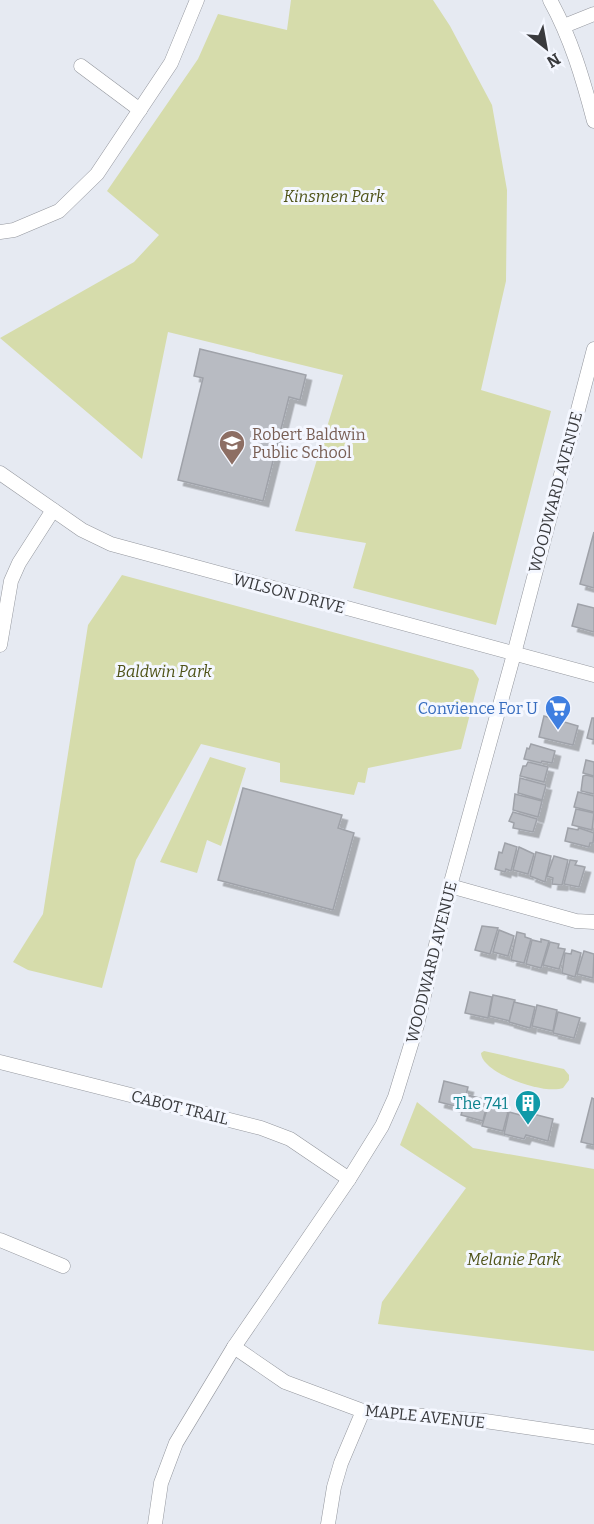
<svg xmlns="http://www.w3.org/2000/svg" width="594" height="1524" font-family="Bitter,serif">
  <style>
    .green { fill: #d6dcab }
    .building { fill: #b8bbc2; stroke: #9fa2a9; stroke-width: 1.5; filter: url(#shadow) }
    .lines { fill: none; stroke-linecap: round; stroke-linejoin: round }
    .minor-casing { stroke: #94979e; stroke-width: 15 }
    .minor { stroke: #fff; stroke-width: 14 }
    .labels { text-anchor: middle; stroke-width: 6; stroke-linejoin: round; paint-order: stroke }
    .park-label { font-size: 16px; font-style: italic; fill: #4f5318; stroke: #f4f7ff }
    .education-label { font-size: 16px; fill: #785e54; stroke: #f4f7ff; text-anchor: start }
    .street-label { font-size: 16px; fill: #393a3d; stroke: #f4f7ff }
    .shop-label { font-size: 16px; fill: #366cbe; stroke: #f4f7ff; text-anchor: end }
    .culture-label { font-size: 16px; fill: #0d838f; stroke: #f4f7ff; text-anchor: end }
  </style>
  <defs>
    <filter id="shadow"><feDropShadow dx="5.5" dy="5.5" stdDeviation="0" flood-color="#0004"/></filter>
  </defs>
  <rect width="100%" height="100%" fill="#e6eaf2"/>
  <g class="green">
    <path d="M291 0H433L450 26 492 105 507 190 506 281 481 390 551 411 496 625 353 588 366 543 295 531 343 375 168 332 142 459 0 338 134 262 159 235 107 191 198 59 218 14 287 30Z"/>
    <path d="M122 575 473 670 479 679 461 749 368 768 365 783 358 782 354 795 280 782V763L201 744 136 860 102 988 28 970 13 962 43 914 88 625Z"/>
    <path d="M210 757 246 768 221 846 207 840 197 873 160 862Z"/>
    <path d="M484 1051 564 1069 569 1075V1080L563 1088C546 1095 482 1074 481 1053Z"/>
    <path d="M417 1102 473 1148 594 1169V1351L378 1324 382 1302 466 1188 400 1145Z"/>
  </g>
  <g class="building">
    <path d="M200 349 306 375 300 400 289 397 263 501 178 480 203 378 194 376Z"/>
    <path d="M594 532V588L580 584Z"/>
    <path d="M578 604 594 608V632L572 626Z"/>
    <path d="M544 716 578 726 573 745 539 737Z"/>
    <path d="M592 718H594V740L587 738Z"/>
    <path d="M531 744 555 751 552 763 542 761 541 763 524 759 527 748 529 749Z"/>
    <path d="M586 760 594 762V776L583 773Z"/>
    <path d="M528 762 548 767 544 782 520 776 523 766H526Z"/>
    <path d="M586 775 594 777V794L581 791 583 776Z"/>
    <path d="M520 778 546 785 542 800 518 793Z"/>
    <path d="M243 788 342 815 338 828 354 833 333 910 218 880Z"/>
    <path d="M578 792 594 796V812L574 807Z"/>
    <path d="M515 794 542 801 538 817 513 810Z"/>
    <path d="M576 809 594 813 592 830 572 825Z"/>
    <path d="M513 812 537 819 533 832 513 828 514 823 509 821Z"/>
    <path d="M568 828 578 830 579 828 594 833 593 843H590L589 847 565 841Z"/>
    <path d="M505 843 517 847 511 871 506 869 505 872 495 869 499 852 502 853Z"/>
    <path d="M519 847 534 854 528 874 513 870Z"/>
    <path d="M536 852 551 856 545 882 530 876Z"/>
    <path d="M554 856 568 860 562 885 552 884 553 878 547 876Z"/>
    <path d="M570 860 577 861 575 865 585 867 579 887 564 884Z"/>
    <path d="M482 926 498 928 490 954 475 950Z"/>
    <path d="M499 930 514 936 508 956 493 952Z"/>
    <path d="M517 932 525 934V937L531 939 524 963 511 960Z"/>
    <path d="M541 939 549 941 541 968 526 964 532 940 541 942Z"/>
    <path d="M550 942 559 944 558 948 565 949 559 969 543 965Z"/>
    <path d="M572 950 581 953 575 977 562 973 565 953 571 954Z"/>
    <path d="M584 951 594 954 593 978 577 974Z"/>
    <path d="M470 992 492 997 488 1018 465 1013Z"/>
    <path d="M493 995 515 1000 510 1021 489 1016Z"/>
    <path d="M514 1002 535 1007 530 1028 509 1022Z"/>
    <path d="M537 1005 557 1010 553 1031 532 1026Z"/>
    <path d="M558 1012 580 1018 574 1038 553 1033Z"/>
    <path d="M444 1081 468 1087 463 1108 439 1102Z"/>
    <path d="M467 1095 488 1100 483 1121 461 1115Z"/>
    <path d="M592 1098 594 1099V1145L581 1142Z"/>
    <path d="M488 1106 508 1112 503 1131 482 1126Z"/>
    <path d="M509 1112 528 1117 529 1113 553 1119 548 1141 526 1135 524 1139 504 1134Z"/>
  </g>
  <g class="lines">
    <g class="minor-casing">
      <g id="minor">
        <path d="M550 0C571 38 583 79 594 121"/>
        <path d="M564 26 594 14"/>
        <path d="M81 66 140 110"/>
        <path d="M0 232 14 230 59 211 97 174 171 63 197 0"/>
        <path d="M0 473 82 530 111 544 594 675"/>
        <path d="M0 645 11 581 19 563 53 510"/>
        <path d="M450 886 576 921 594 922"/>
        <path d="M0 1062 261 1128 290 1139 349 1179"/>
        <path d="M0 1240 63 1266"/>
        <path d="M234 1347 285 1382 363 1411 485 1421 594 1437"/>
        <path d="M155 1524 161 1483 176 1443 234 1347 349 1179 382 1126 395 1097 417 1025 450 886 514 654 594 349"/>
        <path d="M328 1524 334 1487 341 1463 363 1411"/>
      </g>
    </g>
    <use href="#minor" class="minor"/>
  </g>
  <defs>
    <g id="school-pin" transform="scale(1.35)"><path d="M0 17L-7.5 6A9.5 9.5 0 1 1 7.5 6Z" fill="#8d6e63" stroke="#f4f7ff"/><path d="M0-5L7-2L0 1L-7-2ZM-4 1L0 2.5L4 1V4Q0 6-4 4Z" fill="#fff"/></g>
    <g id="supermarket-pin" transform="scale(1.35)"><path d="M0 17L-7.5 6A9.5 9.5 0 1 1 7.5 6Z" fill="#3f7fe0" stroke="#f4f7ff"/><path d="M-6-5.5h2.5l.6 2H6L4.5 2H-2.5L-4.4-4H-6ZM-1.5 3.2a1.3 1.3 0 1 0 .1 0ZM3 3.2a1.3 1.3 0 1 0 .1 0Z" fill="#fff"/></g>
    <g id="building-pin" transform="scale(1.35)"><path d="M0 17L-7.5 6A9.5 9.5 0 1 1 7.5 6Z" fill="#0f9aa8" stroke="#f4f7ff"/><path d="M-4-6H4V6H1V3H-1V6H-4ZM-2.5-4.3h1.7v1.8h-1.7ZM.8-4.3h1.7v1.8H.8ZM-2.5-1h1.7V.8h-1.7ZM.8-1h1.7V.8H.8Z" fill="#fff"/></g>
  </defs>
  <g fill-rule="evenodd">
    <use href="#school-pin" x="232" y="443"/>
    <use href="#supermarket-pin" x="558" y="708"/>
    <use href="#building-pin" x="528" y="1103"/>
  </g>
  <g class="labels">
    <g class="park-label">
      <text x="334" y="202">Kinsmen Park</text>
      <text x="164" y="677">Baldwin Park</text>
      <text x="514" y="1265">Melanie Park</text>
    </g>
    <g class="education-label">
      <text x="252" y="440">Robert Baldwin<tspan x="252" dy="18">Public School</tspan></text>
    </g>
    <g class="street-label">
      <text transform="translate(555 492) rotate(-75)" y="6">WOODWARD AVENUE</text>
      <text transform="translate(289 593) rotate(15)" y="6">WILSON DRIVE</text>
      <text transform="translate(431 962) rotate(-76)" y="6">WOODWARD AVENUE</text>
      <text transform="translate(180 1107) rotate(14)" y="6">CABOT TRAIL</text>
      <text transform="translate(425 1416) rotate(6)" y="6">MAPLE AVENUE</text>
    </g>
    <g class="shop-label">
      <text x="538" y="714">Convience For U</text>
    </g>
    <g class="culture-label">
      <text x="508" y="1109">The 741</text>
    </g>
  </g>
  <g transform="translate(546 48) rotate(149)" stroke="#f4f7ff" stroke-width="4.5" paint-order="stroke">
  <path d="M0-4.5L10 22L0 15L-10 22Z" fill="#393a3d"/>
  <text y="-9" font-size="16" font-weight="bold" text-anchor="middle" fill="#393a3d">N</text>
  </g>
</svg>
